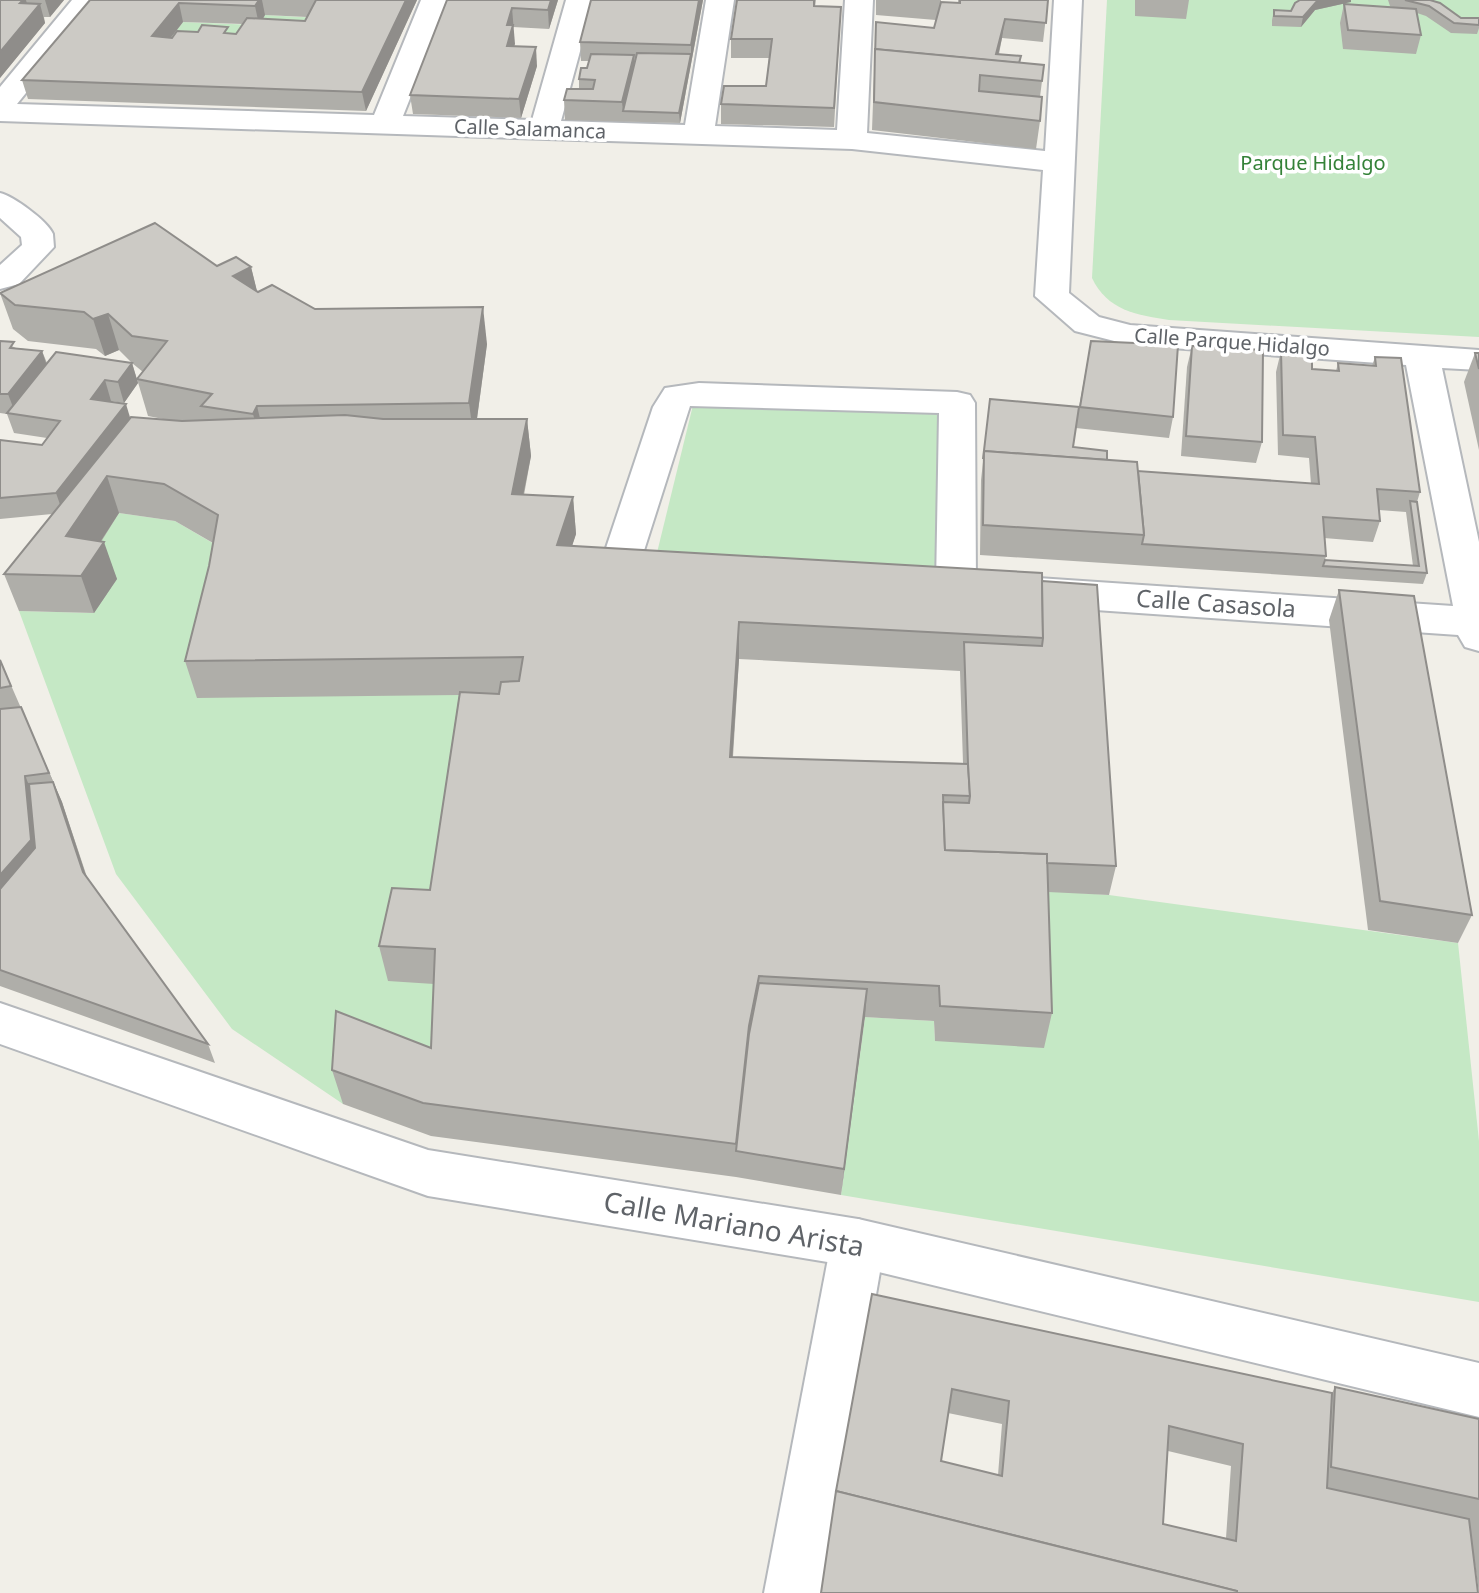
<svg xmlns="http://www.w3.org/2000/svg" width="1479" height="1593" font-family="'Noto Sans',sans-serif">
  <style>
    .green { fill: #c5e8c5 }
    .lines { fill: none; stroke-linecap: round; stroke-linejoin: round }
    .minor-casing { stroke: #b5b8bc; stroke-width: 4 }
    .tertiary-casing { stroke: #b5b8bc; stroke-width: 4 }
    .minor { fill: #fff; fill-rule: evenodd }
    .tertiary { fill: #fff; fill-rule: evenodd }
    .wall { fill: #afaea9; fill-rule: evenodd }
    .shaded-wall { fill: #8f8d8a }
    .building { fill: #cccac5; stroke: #8f8d8a; stroke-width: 2; fill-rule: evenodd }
    .labels { text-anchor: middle; stroke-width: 7; stroke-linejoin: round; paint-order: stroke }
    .far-street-label { font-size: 20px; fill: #5f6368; stroke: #fff }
    .far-park-label { font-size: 20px; fill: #348238; stroke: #fff }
    .street-label { font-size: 24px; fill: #5f6368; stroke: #fff }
    .near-street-label { font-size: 28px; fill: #5f6368; stroke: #fff }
  </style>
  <rect width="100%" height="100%" fill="#f1efe8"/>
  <g class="green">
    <path d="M1107 0H1479V337L1169 320C1136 315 1107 310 1092 278Z"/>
    <path d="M265 15 320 18 157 55 183 22 259 25Z"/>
    <path d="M694 401 944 411 942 577 654 565Z"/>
    <path d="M119 513 175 521 228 552 220 603 197 697 470 694 442 984 439 1082 343 1104 232 1029 116 874 19 611 94 613 80 573Z"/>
    <path d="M1039 890 1109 895 1458 943 1479 1141V1302L841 1195 865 1017 934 1021 935 1041Z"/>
  </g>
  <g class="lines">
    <g class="minor-casing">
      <g id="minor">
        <path d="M72 0H101L17 104 374 115 421 0H449L403 116 532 120 566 0H594L561 121 685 125 706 0H734L715 126 837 130 845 0H873L867 133 1045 151 1054 0H1082L1069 293 1099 317 1130 325 1479 350V370L1442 368 1479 542V651L1465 647 1458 635 1038 606 1024 602 1018 592 1024 582 1038 578 1453 606 1406 365 1130 345 1075 331 1035 296 1043 170 852 149 0 121V87Z"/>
        <path d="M0 193C13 196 48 221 53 234 53 235 54 246 54 247L19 284 0 289V265L22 245 21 237 0 218Z"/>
        <path d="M699 383 957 392 970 395 975 403 976 586 970 596 956 599 942 596 936 586 939 413 690 406 641 560 676 565 682 574 676 583C652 590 630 586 607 578L601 569 603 557 653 407 665 388Z"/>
        <path d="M858 1219 877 1226 885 1243 824 1593H764L831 1243 839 1226Z"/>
      </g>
    </g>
    <g class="tertiary-casing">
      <path id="tertiary" d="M0 1003 428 1150 858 1219 1479 1363V1417L858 1267 428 1196 0 1044Z"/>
    </g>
    <use href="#minor" class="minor"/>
    <use href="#tertiary" class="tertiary"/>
  </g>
  <g class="wall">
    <path d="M0 0H64L50 17H44L45 23 0 78Z"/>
    <path d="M90 0H417L366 111 28 99 22 80ZM265 15 307 17 305 21 263 19ZM183 22 243 24 236 34 171 38Z"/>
    <path d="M447 0H558L549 29 513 27 514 46 537 66 521 118 413 114 410 95Z"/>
    <path d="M591 0H703L680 123 565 120 564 100 579 89V79L587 68 589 61H581L580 42Z"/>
    <path d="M737 0H816L815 7H841L834 127 721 124V104L766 86 769 58H731V39Z"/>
    <path d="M876 0H941V2L958 3V0H1048L1043 42 1002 38 999 54 1021 56 1020 63 1042 81 1040 97V121L1036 149 872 130 876 22 934 28 936 20 876 15Z"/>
    <path d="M1135 0H1189L1186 19 1135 16Z"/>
    <path d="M1388 0H1430L1461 18H1479V28L1477 34 1451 33 1426 16 1417 13 1421 35 1416 54 1343 49 1340 23 1344 4 1393 7 1390 6Z"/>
    <path d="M1351 2 1315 10 1301 27 1272 26V20L1274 10 1291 11Z"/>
    <path d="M217 266 251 267 257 292 315 309 487 344 477 419H527L531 456 524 495 573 497 576 534 572 546 1042 581 1116 866 1109 895 1048 892 1052 1013 1044 1048 935 1041 934 1021 864 1017 841 1195 736 1177 431 1136 343 1104 332 1070 431 1048 434 984 388 981 379 946 430 890 459 695 197 698 185 661 209 566 213 543 175 521 119 513 101 542 117 579 94 613 19 611 4 574 52 514 0 519V440L42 445 47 438 14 433 7 414 0 413V341L16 348 42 351 47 363H132L119 350 105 356 96 349 28 341 13 329 0 293ZM132 363 143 372 137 379 148 416 163 419 130 418 110 402 111 401 124 403 138 383ZM739 659 960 671 963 763 733 757Z"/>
    <path d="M1091 341 1173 417 1169 438 1076 428 1073 447 1138 471 1311 484 1309 458 1278 455 1276 372 1281 351 1312 369 1336 371 1338 363 1372 366 1375 357 1420 492 1417 502 1427 573 1423 584 980 555 981 480 990 399 1079 407ZM1379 510 1406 512 1413 566 1325 560 1326 556 1324 538 1373 542 1380 521Z"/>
    <path d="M1192 346 1262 442 1256 463 1181 456 1187 367Z"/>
    <path d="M1475 353H1479V450L1464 382Z"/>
    <path d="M1339 590 1472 915 1458 943 1368 930 1329 620Z"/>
    <path d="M0 660 62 802 87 877 208 1044 215 1063 0 986Z"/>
    <path d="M872 1294 1332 1393 1335 1387 1479 1419V1593L1470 1529 1478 1593 836 1491ZM948 1413 1002 1424 998 1475 941 1461ZM1168 1451 1231 1466 1226 1538 1163 1524Z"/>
  </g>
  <g class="shaded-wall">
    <path d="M23 0H26L30 16 40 4 45 23 0 78V52L20 3Z"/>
    <path d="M45 0H64L50 17Z"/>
    <path d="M259 0H262L265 15 259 25 255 6Z"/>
    <path d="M406 0H417L366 111 362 92Z"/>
    <path d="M551 0H558L549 29 548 10Z"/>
    <path d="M699 0H703L691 64V45Z"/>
    <path d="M1320 0H1351V2L1315 10 1301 27 1303 17 1317 1Z"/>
    <path d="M179 3 183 22 157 55 152 36Z"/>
    <path d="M512 8 515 44 509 65 507 25Z"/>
    <path d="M1005 19 1002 38 994 73 996 54Z"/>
    <path d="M536 47 537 66 521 118 519 99Z"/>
    <path d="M691 54V64L680 123 679 113Z"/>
    <path d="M634 55 635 74 623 111 622 102Z"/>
    <path d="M251 267 260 303 233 276Z"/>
    <path d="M483 307 487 344 474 440 469 403Z"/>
    <path d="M108 314 119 350 105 356 93 319Z"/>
    <path d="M42 351 49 372 16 415 8 394Z"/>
    <path d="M132 363 138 383 124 403 118 382Z"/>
    <path d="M105 380 111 401 97 419 91 399Z"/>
    <path d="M126 404 132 424 63 513 56 493Z"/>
    <path d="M257 406 266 443 263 451 253 414Z"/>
    <path d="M527 419 531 456 516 531 512 494Z"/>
    <path d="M107 476 119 513 80 573 66 536Z"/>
    <path d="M573 497 576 534 560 582 557 545Z"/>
    <path d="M104 542 117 579 94 613 81 576Z"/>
    <path d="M739 622V659L730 793V757Z"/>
    <path d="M21 707 62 802 91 891 83 872 53 782Z"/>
    <path d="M25 776 38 805 44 868 0 920V875Z"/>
    <path d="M867 989 865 1017 841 1195 844 1169Z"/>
  </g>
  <g class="building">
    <path d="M0 0H23L20 3 40 4 0 52Z"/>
    <path d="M90 0H259L255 6 179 3 152 36 172 38 177 31 198 32 202 25 228 27 224 33 236 34 247 18 305 21 316 0H406L362 92 22 80Z"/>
    <path d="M447 0H551L548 10 512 8 507 25H513L507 46 536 47 519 99 410 95Z"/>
    <path d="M591 0H699L691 45 580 42Z"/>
    <path d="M737 0H814V6L841 7 834 108 721 104 724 86H766L772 39H731Z"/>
    <path d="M960 0H1048L1046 23 1005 19 996 54 1021 56 1019 63 875 49V57L876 22 934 28 941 2 960 3Z"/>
    <path d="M1300 0H1320L1317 1 1303 17 1274 16V10L1291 11 1295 3Z"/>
    <path d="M1405 0H1430L1440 3 1461 18H1479V25L1454 23 1429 6Z"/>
    <path d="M1344 4 1416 9 1421 35 1348 30Z"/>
    <path d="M875 49 1044 65 1042 81 980 75 979 91 1042 97 1040 121 874 102Z"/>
    <path d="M637 53 691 54 679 113 623 111Z"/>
    <path d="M591 54 634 55 622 102 564 100 567 89H593L595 80 579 79 581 68H587Z"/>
    <path d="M155 223 217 266 236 257 251 267 233 276 258 292 272 285 315 309 483 307 469 403 257 406 253 414 201 406 212 394 137 379 167 341 132 336 108 314 93 319 84 312 15 305 0 293Z"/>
    <path d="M0 341 14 342 10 348 42 351 8 394H0Z"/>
    <path d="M1091 341 1178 345 1173 417 1080 407Z"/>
    <path d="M1192 346 1263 350 1262 442 1186 436Z"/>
    <path d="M1281 351 1312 353V369L1339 371 1338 363 1376 366 1375 357 1401 358 1420 492 1377 489 1380 521 1323 517 1326 556 1142 544 1144 535 1138 471 1319 484 1315 437 1283 435Z"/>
    <path d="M56 352 132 363 118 382 105 380 91 399 126 404 56 493 0 498V440L42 445 60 421 7 413Z"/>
    <path d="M1475 353H1479V369Z"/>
    <path d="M990 399 1079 407 1073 447 1107 451V460L984 451 983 459Z"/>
    <path d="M345 415 383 419H527L512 494 573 497 557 545 1042 573 1043 638 739 622 730 757 968 764 970 796 943 795 945 850 1047 854 1052 1013 940 1006 939 986 759 976 749 1026 736 1144 423 1103 332 1070 336 1011 431 1048 435 949 379 946 392 888 430 890 460 692 499 694 501 682 519 681 523 657 185 661 209 566 218 515 164 484 107 476 66 536 104 542 81 576 4 574 131 417 182 421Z"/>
    <path d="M984 451 1137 462 1144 535 983 525Z"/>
    <path d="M1410 501 1417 502 1427 573 1323 566 1325 560 1419 566Z"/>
    <path d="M1042 581 1097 585 1116 866 1047 863V854L945 850 943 802 969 803 970 796 968 764 964 642 1042 646 1043 638Z"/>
    <path d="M1339 590 1414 596 1472 915 1380 901Z"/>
    <path d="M0 660 11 686 0 688Z"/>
    <path d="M21 707 49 773 25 776 31 840 0 875V709Z"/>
    <path d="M53 782 83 872 208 1044 0 970V889L35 848 29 784Z"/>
    <path d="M759 983 867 989 844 1169 736 1151 749 1034Z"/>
    <path d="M872 1294 1332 1393 1327 1488 1469 1519 1478 1593H1237V1591L836 1491ZM952 1389 1009 1401 1002 1476 941 1461ZM1169 1426 1243 1444 1236 1541 1163 1524Z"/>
    <path d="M1335 1387 1479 1419V1499L1331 1467Z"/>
    <path d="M836 1491 1237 1591V1593H821Z"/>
  </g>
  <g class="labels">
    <g class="far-street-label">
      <text transform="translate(530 129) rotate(2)" y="7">Calle Salamanca</text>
      <text transform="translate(1232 342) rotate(4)" y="7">Calle Parque Hidalgo</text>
    </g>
    <g class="far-park-label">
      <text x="1313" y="170">Parque Hidalgo</text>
    </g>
    <g class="street-label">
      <text transform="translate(1216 604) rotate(4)" y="8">Calle Casasola</text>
    </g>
    <g class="near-street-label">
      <text transform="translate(734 1224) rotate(10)" y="10">Calle Mariano Arista</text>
    </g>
  </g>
</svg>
